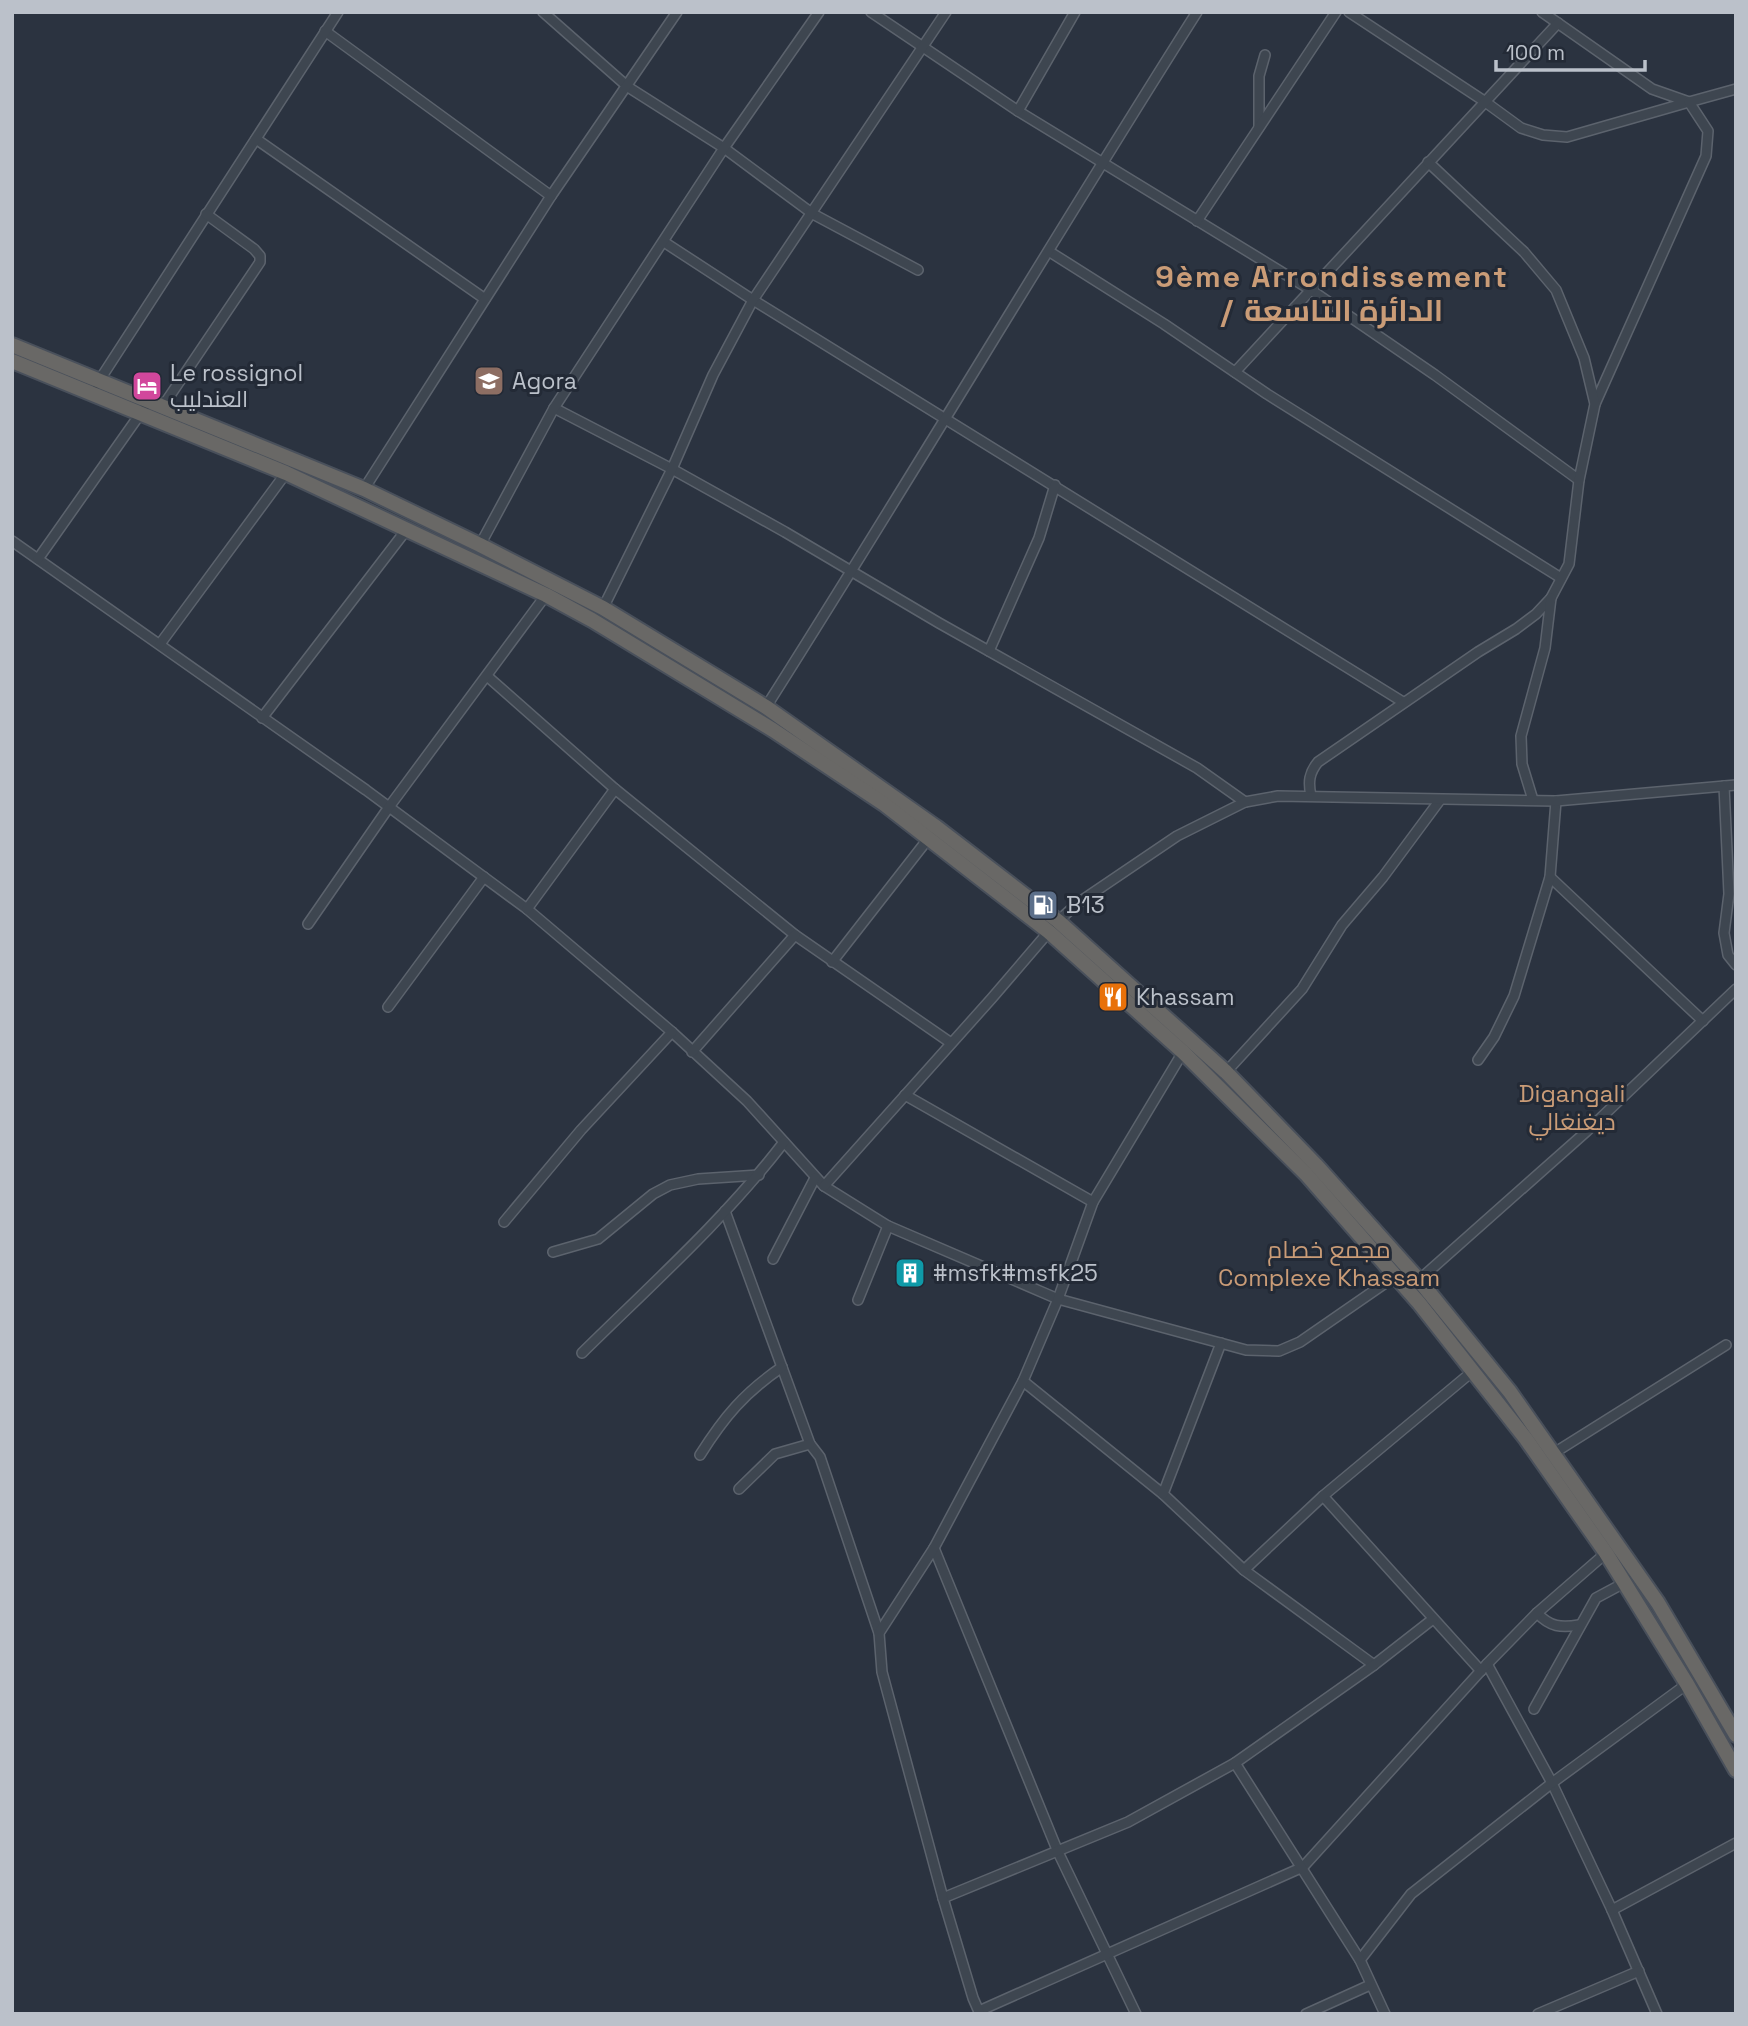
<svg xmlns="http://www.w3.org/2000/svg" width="1748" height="2026" font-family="'Space Grotesk',Cairo,sans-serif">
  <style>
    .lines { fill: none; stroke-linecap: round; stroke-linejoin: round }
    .minor-casing { stroke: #5c636d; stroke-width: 12 }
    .trunk-casing { stroke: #49505b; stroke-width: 18 }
    .minor { stroke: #3e4650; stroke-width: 9 }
    .trunk { stroke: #696866; stroke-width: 14 }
    .labels { text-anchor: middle; stroke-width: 6; stroke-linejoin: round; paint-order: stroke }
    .poi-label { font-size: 23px; fill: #bbc1ca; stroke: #232a36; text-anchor: start }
    .neighbourhood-label { font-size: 24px; fill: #ca9c77; stroke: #232a36 }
    .district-label { font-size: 30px; font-weight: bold; letter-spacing: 2px; fill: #ca9c77; stroke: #232a36 }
  </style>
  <rect width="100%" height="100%" fill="#2b3340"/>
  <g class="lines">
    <g class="minor-casing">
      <g id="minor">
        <path d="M543 12 628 87 724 148 813 214 918 270"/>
        <path d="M871 12 1018 111 1311 290 1435 375 1579 480"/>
        <path d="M1349 12 1484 101 1521 128 1543 135 1567 137 1689 102 1652 89 1542 12"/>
        <path d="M325 31 551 196"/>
        <path d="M1018 111 1075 12"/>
        <path d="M1259 127V76L1265 55"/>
        <path d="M256 139 485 299"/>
        <path d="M1197 221 1336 12"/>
        <path d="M664 242 753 300 1403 702"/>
        <path d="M1050 252 1164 324 1267 394 1561 578"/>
        <path d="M1235 372 1558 23"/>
        <path d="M97 384 338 12"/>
        <path d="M1595 404 1706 156 1708 131 1689 102 1736 89"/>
        <path d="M163 406 260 262V256L254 249 206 214"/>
        <path d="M554 408 672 469 785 532 939 623 1197 768 1245 802"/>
        <path d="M364 489 551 196 677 12"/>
        <path d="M12 541 366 790 527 909 672 1032 747 1101 824 1186 888 1226 1058 1299 1246 1350 1279 1351 1300 1342 1394 1277"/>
        <path d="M480 545 554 408 724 148 819 12"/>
        <path d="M38 559 150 400"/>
        <path d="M603 608 672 469 713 375 753 300 946 12"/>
        <path d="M160 644 286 473"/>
        <path d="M989 651 1039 538 1055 485"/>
        <path d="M487 676 615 789 795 935 951 1043"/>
        <path d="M766 707C912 477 1051 242 1197 12"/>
        <path d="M262 718 407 529"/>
        <path d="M1724 786 1729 894 1724 933 1728 955 1736 965"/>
        <path d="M1311 796C1308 782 1309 773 1318 762L1478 652 1516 629 1536 614 1551 598 1569 564 1579 480 1595 404 1584 358 1556 290 1524 252 1428 162"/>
        <path d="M1533 800 1522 764 1521 736 1545 648 1551 598"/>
        <path d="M1550 877 1703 1021"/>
        <path d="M527 909 615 789"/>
        <path d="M308 924 389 807 546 595"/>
        <path d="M832 962 928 839"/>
        <path d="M388 1007 484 877"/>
        <path d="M692 1052 795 935"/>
        <path d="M1478 1060 1494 1037 1514 996 1550 877 1556 801"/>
        <path d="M1226 1072 1302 989 1342 925 1383 877 1440 800"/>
        <path d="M905 1095 1093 1202"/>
        <path d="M824 1186 992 998 1058 921 1078 903 1177 836 1245 802 1278 796 1556 801 1736 785"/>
        <path d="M725 1211 810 1444 820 1457 879 1633"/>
        <path d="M504 1222 581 1130 672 1032"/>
        <path d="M553 1252 598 1239 653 1194 670 1185 698 1179 759 1175"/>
        <path d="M773 1259 815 1178"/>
        <path d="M1419 1280 1587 1131 1736 989"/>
        <path d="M858 1300 888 1226"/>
        <path d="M582 1353C651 1285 725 1219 784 1142"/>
        <path d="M1023 1381 1163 1494 1244 1570 1374 1665"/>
        <path d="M1554 1453 1726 1345"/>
        <path d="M700 1455C724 1417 744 1393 782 1367"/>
        <path d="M739 1489 775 1454 810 1444"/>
        <path d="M1163 1494 1221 1343"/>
        <path d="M1323 1496 1481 1671"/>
        <path d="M934 1548 1058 1852 1136 2014"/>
        <path d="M1244 1570 1323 1496 1473 1371"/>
        <path d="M1537 1613C1550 1627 1561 1628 1579 1625"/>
        <path d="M1487 1664 1552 1783 1612 1910 1657 2014"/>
        <path d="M1534 1709 1596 1598 1624 1583"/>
        <path d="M943 1898 1128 1822 1235 1763"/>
        <path d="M1612 1910 1736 1843"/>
        <path d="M1360 1960 1411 1894 1552 1783 1687 1684"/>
        <path d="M979 2011 1303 1867 1487 1664 1537 1613 1606 1553"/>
        <path d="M980 2014 973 1998 943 1898 882 1672 879 1633 934 1548 1023 1381 1058 1299 1093 1202 1183 1052"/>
        <path d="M1306 2014 1370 1985"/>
        <path d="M1385 2014 1360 1960 1235 1763 1374 1665 1433 1619"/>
        <path d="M1538 2014 1639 1971"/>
      </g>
    </g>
    <g class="trunk-casing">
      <g id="trunk">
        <path d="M12 345 364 489 480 545 603 608 766 707 936 827 1058 921 1226 1072 1316 1165 1419 1280 1510 1392 1658 1603 1736 1735"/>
        <path d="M12 361 286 473 546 595 592 620 773 730 884 804 1049 932 1183 1052 1306 1174 1419 1303 1526 1439 1606 1553 1687 1684 1736 1770"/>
      </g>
    </g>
    <use href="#minor" class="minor"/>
    <use href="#trunk" class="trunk"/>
  </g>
  <defs>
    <g id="school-square" transform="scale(1.575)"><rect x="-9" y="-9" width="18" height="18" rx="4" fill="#8d6e63" stroke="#232a36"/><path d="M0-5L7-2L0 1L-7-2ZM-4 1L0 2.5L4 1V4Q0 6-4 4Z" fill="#fff"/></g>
    <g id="hotel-square" transform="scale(1.575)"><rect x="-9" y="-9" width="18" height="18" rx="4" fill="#d1479c" stroke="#232a36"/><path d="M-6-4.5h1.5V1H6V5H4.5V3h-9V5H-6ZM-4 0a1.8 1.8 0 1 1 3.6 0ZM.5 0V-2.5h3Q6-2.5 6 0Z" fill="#fff"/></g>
    <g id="fuel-square" transform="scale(1.575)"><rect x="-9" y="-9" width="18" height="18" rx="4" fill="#5c6f8a" stroke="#232a36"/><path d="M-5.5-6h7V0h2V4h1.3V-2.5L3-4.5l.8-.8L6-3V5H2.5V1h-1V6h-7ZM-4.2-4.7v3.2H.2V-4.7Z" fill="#fff"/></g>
    <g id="restaurant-square" transform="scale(1.575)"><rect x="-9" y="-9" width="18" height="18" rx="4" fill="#e8710a" stroke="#232a36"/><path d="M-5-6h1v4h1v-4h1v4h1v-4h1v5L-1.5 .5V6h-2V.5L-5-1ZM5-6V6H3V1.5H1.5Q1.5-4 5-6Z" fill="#fff"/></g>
    <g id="building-square" transform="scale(1.575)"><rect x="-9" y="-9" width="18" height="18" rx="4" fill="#0f9aa8" stroke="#232a36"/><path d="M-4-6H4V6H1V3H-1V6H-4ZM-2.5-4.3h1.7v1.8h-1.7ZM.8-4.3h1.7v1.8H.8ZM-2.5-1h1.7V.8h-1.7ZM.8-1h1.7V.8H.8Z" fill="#fff"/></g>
  </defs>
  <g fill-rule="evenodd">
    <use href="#school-square" x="489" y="381"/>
    <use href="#hotel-square" x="147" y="386"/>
    <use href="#fuel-square" x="1043" y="905"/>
    <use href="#restaurant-square" x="1113" y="997"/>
    <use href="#building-square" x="910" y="1273"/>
  </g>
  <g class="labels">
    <g class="poi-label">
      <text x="170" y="381">Le rossignol<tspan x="170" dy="26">العندليب</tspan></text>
      <text x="512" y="389">Agora</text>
      <text x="1066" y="913">B13</text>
      <text x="1136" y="1005">Khassam</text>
      <text x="933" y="1281">#msfk#msfk25</text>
    </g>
    <g class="neighbourhood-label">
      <text x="1572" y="1102">Digangali<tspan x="1572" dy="28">ديغنغالي</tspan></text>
      <text x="1329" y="1258">مجمع خصام<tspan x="1329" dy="28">Complexe Khassam</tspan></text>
    </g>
    <g class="district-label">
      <text x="1332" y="287">9ème Arrondissement<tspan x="1332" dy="34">/ الدائرة التاسعة</tspan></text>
    </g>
  </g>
  <rect width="1748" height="2026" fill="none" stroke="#bbc1ca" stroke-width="28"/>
  <path d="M1496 60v10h149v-10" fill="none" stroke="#bbc1ca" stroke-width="3.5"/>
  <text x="1506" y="60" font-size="21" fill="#bbc1ca" stroke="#232a36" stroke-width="5" paint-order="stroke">100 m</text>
</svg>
